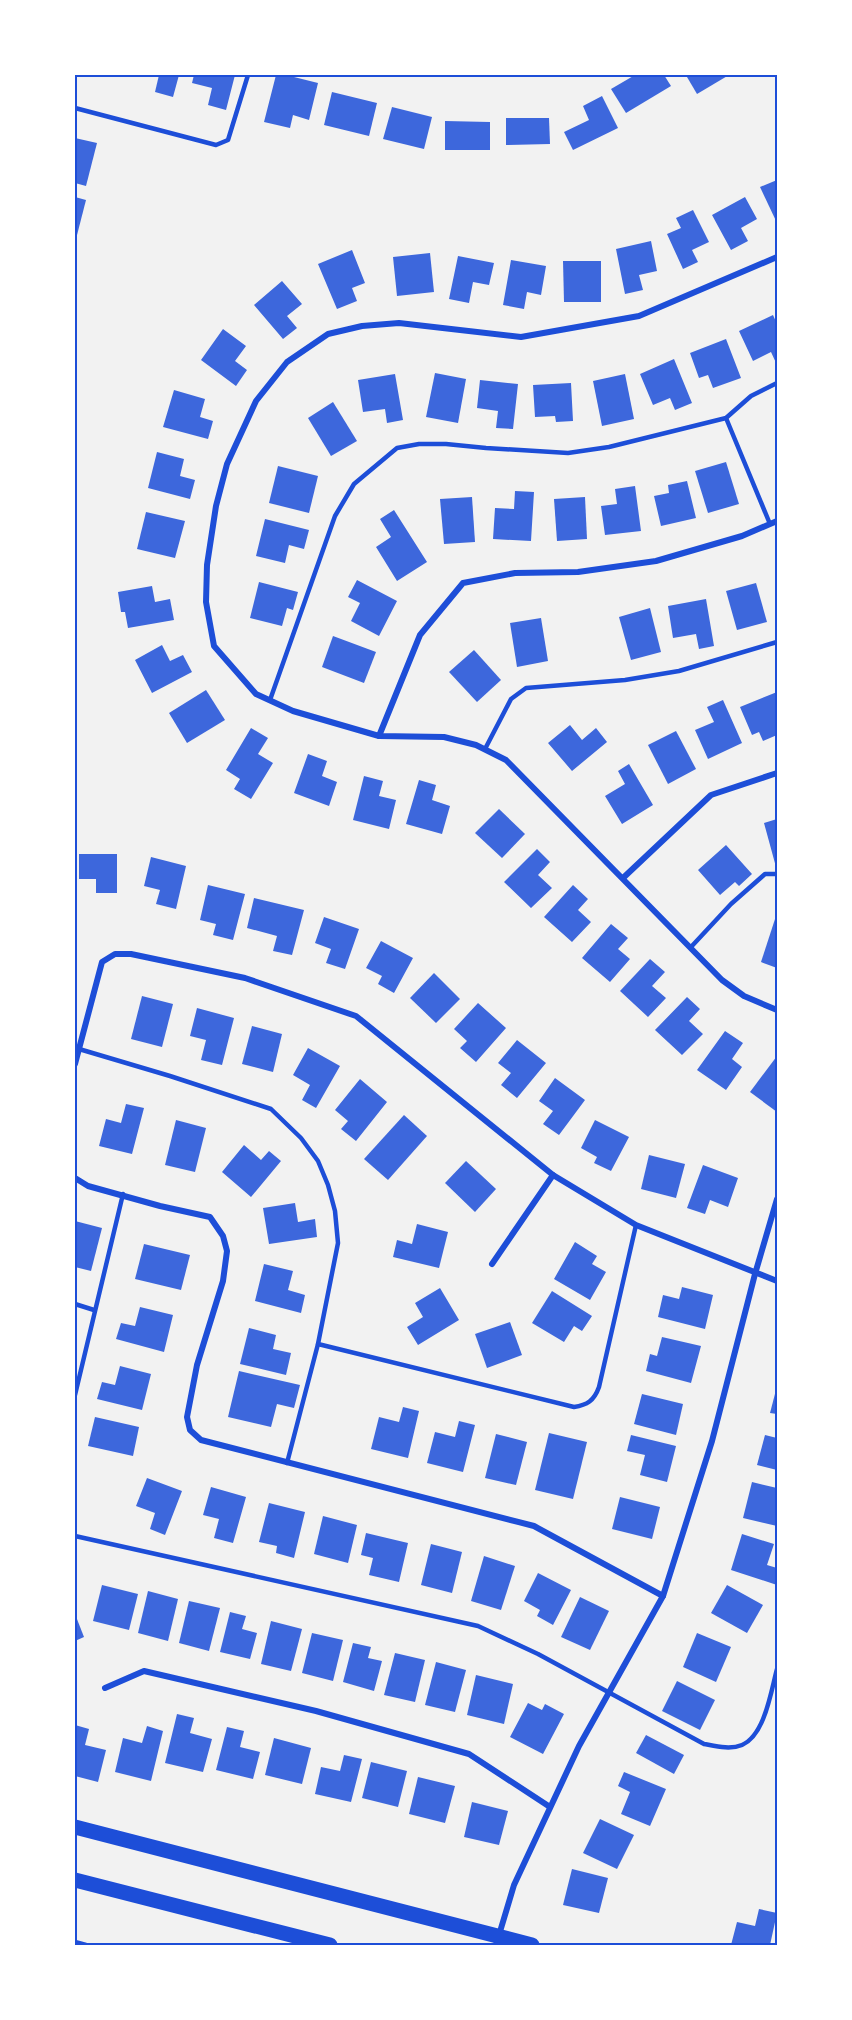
<svg xmlns="http://www.w3.org/2000/svg" width="852" height="2020" font-family="'Fira Sans',sans-serif">
  <style>
    .building { fill: #3d67dc }
    .lines { fill: none; stroke-linecap: round; stroke-linejoin: round }
    .service { stroke: #1d4ed8; stroke-width: 4.5 }
    .minor { stroke: #1d4ed8; stroke-width: 6 }
    .primary { stroke: #1d4ed8; stroke-width: 15 }
    .neatline { fill: none; stroke: #1d4ed8; stroke-width: 2 }
  </style>
  <rect width="100%" height="100%" fill="#f2f2f2"/>
  <g class="building">
    <path d="M159 75H179L173 97 155 92Z"/>
    <path d="M194 75H235L226 110 208 105 212 88 192 83Z"/>
    <path d="M276 75H286L318 83 309 120 293 115 290 128 264 122Z"/>
    <path d="M635 75H664L671 86 626 113 611 89Z"/>
    <path d="M689 75H729L697 94 687 77Z"/>
    <path d="M332 92 377 103 369 136 324 125Z"/>
    <path d="M602 96 618 128 573 150 564 132 589 120 583 106Z"/>
    <path d="M392 107 432 117 424 149 383 139Z"/>
    <path d="M506 118H549L550 144 506 145Z"/>
    <path d="M445 121 490 122V150H445Z"/>
    <path d="M75 138 97 143 86 186 75 183Z"/>
    <path d="M777 180V223L760 187Z"/>
    <path d="M75 197 86 200 76 239H75Z"/>
    <path d="M745 197 757 219 741 228 748 241 731 250 712 215Z"/>
    <path d="M693 210 709 242 692 250 698 262 683 269 667 234 681 228 676 218Z"/>
    <path d="M651 241 657 271 639 275 643 290 625 294 616 249Z"/>
    <path d="M352 250 365 283 352 288 357 301 337 309 318 264Z"/>
    <path d="M430 253 434 292 397 296 393 257Z"/>
    <path d="M458 256 494 263 489 285 473 282 469 303 449 299Z"/>
    <path d="M511 260 546 266 541 295 527 292 524 309 503 305Z"/>
    <path d="M563 261H601V302H564Z"/>
    <path d="M282 281 302 304 287 316 297 328 283 339 254 305Z"/>
    <path d="M773 315 777 324V365L771 352 753 361 739 331Z"/>
    <path d="M223 329 246 346 235 361 247 370 236 386 201 360Z"/>
    <path d="M726 339 741 378 713 388 708 375 699 378 690 353Z"/>
    <path d="M674 359 692 403 675 410 670 398 653 405 640 374Z"/>
    <path d="M435 373 466 379 458 423 426 417Z"/>
    <path d="M395 374 403 420 387 423 385 409 363 412 358 380Z"/>
    <path d="M625 374 634 419 602 426 593 381Z"/>
    <path d="M480 380 518 384 513 429 496 428 498 411 477 408Z"/>
    <path d="M571 383 573 421 556 422 555 416 535 417 533 385Z"/>
    <path d="M174 390 205 399 200 417 213 421 208 439 163 427Z"/>
    <path d="M333 402 357 441 331 456 308 418Z"/>
    <path d="M157 452 184 459 180 476 195 480 190 499 148 488Z"/>
    <path d="M726 462 739 504 708 513 695 471Z"/>
    <path d="M278 466 318 476 309 513 269 503Z"/>
    <path d="M687 481 696 518 661 526 654 496 669 493 668 485Z"/>
    <path d="M635 486 641 531 605 535 601 506 617 504 615 489Z"/>
    <path d="M515 491 534 492 531 541 493 539 495 508 514 509Z"/>
    <path d="M472 497 475 542 444 544 440 499Z"/>
    <path d="M585 497 587 539 557 541 554 499Z"/>
    <path d="M394 510 427 562 397 581 376 547 391 537 380 519Z"/>
    <path d="M146 512 185 521 175 558 137 549Z"/>
    <path d="M265 519 309 530 304 549 289 545 285 563 256 556Z"/>
    <path d="M357 580 397 601 379 636 351 621 360 603 348 597Z"/>
    <path d="M259 582 298 592 293 610 287 608 282 626 250 618Z"/>
    <path d="M756 583 767 622 737 630 726 591Z"/>
    <path d="M152 586 155 602 170 599 174 620 128 628 125 612H121L118 592Z"/>
    <path d="M706 599 714 646 699 649 696 634 673 638 668 606Z"/>
    <path d="M650 608 661 652 631 660 619 617Z"/>
    <path d="M541 618 548 661 517 667 510 623Z"/>
    <path d="M333 636 376 652 364 683 322 667Z"/>
    <path d="M162 645 170 661 183 655 192 672 152 693 135 660Z"/>
    <path d="M474 650 501 680 477 702 449 672Z"/>
    <path d="M206 690 225 720 187 743 169 713Z"/>
    <path d="M777 692V735L763 741 759 732 752 735 740 707Z"/>
    <path d="M723 700 742 743 708 759 695 730 714 722 707 707Z"/>
    <path d="M570 725 582 740 596 728 607 742 572 771 548 743Z"/>
    <path d="M251 728 268 738 258 754 273 763 251 799 234 789 240 779 226 770Z"/>
    <path d="M676 731 696 769 668 784 648 745Z"/>
    <path d="M308 754 327 761 322 776 337 782 329 806 294 793Z"/>
    <path d="M629 764 653 805 622 824 605 796 625 784 618 771Z"/>
    <path d="M364 776 383 781 379 796 396 800 389 829 353 820Z"/>
    <path d="M419 780 436 785 432 800 450 806 442 834 406 824Z"/>
    <path d="M499 809 525 834 502 858 475 833Z"/>
    <path d="M777 819V867H776L764 823Z"/>
    <path d="M726 845 752 874 739 886 735 882 720 895 698 870Z"/>
    <path d="M537 849 550 862 538 875 552 888 531 908 504 882Z"/>
    <path d="M79 854H117V893H96V879H79Z"/>
    <path d="M151 857 186 866 176 909 156 904 160 890 144 886Z"/>
    <path d="M208 885 245 894 233 940 213 935 216 924 200 920Z"/>
    <path d="M573 885 588 899 578 910 591 922 572 942 544 917Z"/>
    <path d="M254 898 304 910 292 955 273 951 277 936 247 928Z"/>
    <path d="M324 917 359 929 345 969 326 963 331 949 315 943Z"/>
    <path d="M775 919 777 920V968L761 962Z"/>
    <path d="M611 924 628 938 618 949 630 959 610 982 582 958Z"/>
    <path d="M381 941 413 958 394 993 378 984 382 976 366 968Z"/>
    <path d="M650 959 665 972 652 986 666 998 648 1017 620 991Z"/>
    <path d="M434 973 460 999 436 1023 410 998Z"/>
    <path d="M142 996 173 1004 162 1047 131 1039Z"/>
    <path d="M687 997 700 1009 689 1021 703 1034 682 1055 655 1030Z"/>
    <path d="M478 1003 506 1028 476 1062 460 1048 467 1041 454 1029Z"/>
    <path d="M197 1008 234 1018 222 1065 201 1060 206 1040 190 1036Z"/>
    <path d="M252 1026 282 1034 273 1072 242 1064Z"/>
    <path d="M725 1031 743 1043 732 1059 742 1067 726 1090 697 1070Z"/>
    <path d="M517 1040 546 1063 517 1098 501 1085 511 1073 498 1063Z"/>
    <path d="M308 1048 340 1066 316 1108 302 1100 310 1085 293 1075Z"/>
    <path d="M777 1056V1112L750 1092Z"/>
    <path d="M555 1078 585 1100 559 1135 543 1124 553 1111 539 1101Z"/>
    <path d="M360 1079 387 1102 356 1141 341 1129 348 1121 335 1110Z"/>
    <path d="M126 1104 144 1108 132 1154 99 1146 106 1119 121 1123Z"/>
    <path d="M404 1115 427 1136 388 1180 364 1159Z"/>
    <path d="M176 1120 206 1128 195 1172 165 1165Z"/>
    <path d="M595 1120 629 1137 611 1171 594 1163 597 1157 581 1148Z"/>
    <path d="M244 1145 261 1160 269 1151 281 1161 251 1197 222 1172Z"/>
    <path d="M649 1155 685 1164 676 1198 641 1189Z"/>
    <path d="M466 1161 496 1189 475 1212 445 1183Z"/>
    <path d="M703 1165 738 1178 728 1207 710 1200 705 1214 687 1208Z"/>
    <path d="M295 1203 298 1222 315 1219 317 1237 269 1244 263 1208Z"/>
    <path d="M75 1221 102 1228 91 1271 75 1267Z"/>
    <path d="M417 1224 448 1232 439 1268 393 1257 397 1240 412 1244Z"/>
    <path d="M575 1242 597 1256 592 1264 606 1272 590 1300 554 1279Z"/>
    <path d="M144 1244 190 1255 181 1290 135 1279Z"/>
    <path d="M264 1264 293 1271 288 1290 305 1295 301 1313 255 1301Z"/>
    <path d="M682 1287 713 1295 705 1329 658 1317 663 1295 679 1299Z"/>
    <path d="M440 1288 459 1320 418 1345 407 1327 423 1317 415 1303Z"/>
    <path d="M552 1291 592 1316 582 1331 574 1326 564 1342 532 1323Z"/>
    <path d="M140 1307 173 1315 164 1352 116 1339 121 1323 135 1326Z"/>
    <path d="M510 1322 522 1355 487 1368 475 1334Z"/>
    <path d="M249 1328 276 1335 273 1349 291 1353 286 1375 240 1364Z"/>
    <path d="M662 1337 701 1346 691 1383 646 1371 650 1354 657 1356Z"/>
    <path d="M120 1366 151 1374 142 1410 97 1399 102 1382 115 1385Z"/>
    <path d="M239 1371 300 1385 294 1408 277 1404 271 1427 228 1417Z"/>
    <path d="M776 1390H777V1414L770 1413Z"/>
    <path d="M642 1394 683 1404 676 1435 634 1424Z"/>
    <path d="M403 1407 419 1411 408 1458 371 1449 379 1417 399 1422Z"/>
    <path d="M95 1417 139 1427 133 1456 88 1446Z"/>
    <path d="M459 1421 475 1425 463 1472 427 1463 435 1432 455 1437Z"/>
    <path d="M549 1433 587 1442 573 1499 535 1490Z"/>
    <path d="M496 1434 527 1442 516 1485 485 1478Z"/>
    <path d="M631 1435 676 1446 667 1482 640 1475 645 1455 627 1451Z"/>
    <path d="M765 1435 777 1438V1470L757 1465Z"/>
    <path d="M147 1478 182 1491 165 1535 150 1529 155 1513 136 1506Z"/>
    <path d="M752 1482 777 1488V1526L743 1518Z"/>
    <path d="M211 1487 246 1497 233 1543 214 1538 219 1519 203 1515Z"/>
    <path d="M620 1497 660 1507 652 1539 612 1529Z"/>
    <path d="M269 1503 305 1512 294 1558 276 1553 277 1546 259 1542Z"/>
    <path d="M323 1516 357 1525 348 1563 314 1554Z"/>
    <path d="M366 1533 408 1543 399 1582 369 1575 373 1558 361 1555Z"/>
    <path d="M742 1534 774 1544 767 1565 777 1568V1585L731 1570Z"/>
    <path d="M431 1544 462 1552 452 1593 421 1585Z"/>
    <path d="M484 1556 515 1566 501 1610 471 1601Z"/>
    <path d="M538 1573 571 1590 553 1625 537 1616 540 1610 524 1601Z"/>
    <path d="M102 1585 138 1594 129 1630 93 1621Z"/>
    <path d="M727 1585 763 1605 747 1633 711 1613Z"/>
    <path d="M148 1591 178 1599 168 1641 138 1633Z"/>
    <path d="M580 1597 609 1611 590 1650 561 1637Z"/>
    <path d="M189 1601 220 1608 209 1651 179 1643Z"/>
    <path d="M230 1612 246 1616 242 1629 257 1633 250 1659 220 1652Z"/>
    <path d="M75 1614 84 1637 75 1641Z"/>
    <path d="M271 1621 302 1629 291 1671 261 1664Z"/>
    <path d="M312 1633 343 1640 333 1681 302 1673Z"/>
    <path d="M697 1633 731 1647 716 1682 683 1667Z"/>
    <path d="M353 1643 371 1647 368 1658 382 1661 374 1691 343 1682Z"/>
    <path d="M395 1653 425 1660 415 1702 384 1695Z"/>
    <path d="M436 1662 466 1670 455 1712 425 1705Z"/>
    <path d="M476 1675 513 1684 504 1724 467 1715Z"/>
    <path d="M677 1681 715 1700 700 1730 662 1711Z"/>
    <path d="M528 1703 542 1710 545 1704 564 1714 543 1754 510 1737Z"/>
    <path d="M177 1714 194 1718 190 1733 212 1739 203 1772 165 1763Z"/>
    <path d="M75 1725 89 1729 85 1745 106 1750 98 1782 75 1776Z"/>
    <path d="M147 1726 163 1731 151 1781 115 1772 123 1738 142 1743Z"/>
    <path d="M227 1727 244 1731 240 1747 260 1752 253 1779 216 1770Z"/>
    <path d="M646 1735 684 1755 674 1774 636 1753Z"/>
    <path d="M274 1738 311 1748 302 1784 265 1775Z"/>
    <path d="M344 1755 362 1759 351 1802 315 1794 321 1767 340 1771Z"/>
    <path d="M371 1762 407 1771 398 1807 362 1798Z"/>
    <path d="M624 1772 666 1789 650 1826 621 1814 630 1792 618 1786Z"/>
    <path d="M418 1777 455 1786 445 1823 409 1814Z"/>
    <path d="M472 1802 508 1811 499 1845 464 1837Z"/>
    <path d="M600 1819 634 1835 617 1869 583 1853Z"/>
    <path d="M572 1869 608 1878 599 1913 563 1905Z"/>
    <path d="M759 1909 777 1913 770 1945H731L737 1922 755 1926Z"/>
  </g>
  <g class="lines">
    <g class="service">
      <path d="M75 108 216 145 228 140 248 75"/>
      <path d="M726 418 770 524"/>
      <path d="M270 700 335 516 354 484 397 448 419 444H446L486 448 568 453 609 447 726 418 751 396 777 383"/>
      <path d="M485 749 511 699 526 688 625 680 679 671 777 642"/>
      <path d="M691 947 731 904 765 874H777"/>
      <path d="M79 1049 170 1076 271 1109 301 1138 318 1161 328 1185 335 1211 338 1243 318 1344 287 1463"/>
      <path d="M75 1304 94 1310"/>
      <path d="M318 1344 574 1407C587 1405 594 1401 599 1387L636 1225"/>
      <path d="M75 1395 123 1194"/>
      <path d="M75 1536 478 1626 538 1654 704 1744C715 1746 730 1750 742 1745 765 1735 771 1691 777 1669"/>
      <path d="M75 1942 86 1945"/>
    </g>
    <g class="minor">
      <path d="M777 257 639 316 521 337 399 323 362 326 328 334 287 362 256 401 227 464 216 506 207 565 206 602 214 646 256 694 293 711 379 736 444 737 476 745 506 760 722 980 744 996 777 1010"/>
      <path d="M379 736 420 635 463 583 515 573 578 572 656 561 742 536 777 521"/>
      <path d="M623 878 711 795 777 773"/>
      <path d="M75 1064 102 962 115 954H131L245 978 356 1016 553 1175 636 1225 777 1281"/>
      <path d="M75 1178 88 1186 160 1206 210 1217 223 1236 227 1251 223 1281 197 1365 187 1417 190 1430 201 1440 534 1526 663 1596"/>
      <path d="M492 1264 553 1175"/>
      <path d="M105 1688 144 1671 316 1711 469 1754 550 1807"/>
      <path d="M496 1945 514 1885 579 1746 663 1596 712 1441 755 1274 777 1199"/>
    </g>
    <g class="primary">
      <path d="M75 1827 532 1945"/>
      <path d="M75 1880 330 1945"/>
    </g>
  </g>
  <rect width="852" height="2020" fill="none" stroke="#ffffff" stroke-width="153"/>
  <rect x="76" y="76" width="700" height="1868" class="neatline"/>
</svg>
